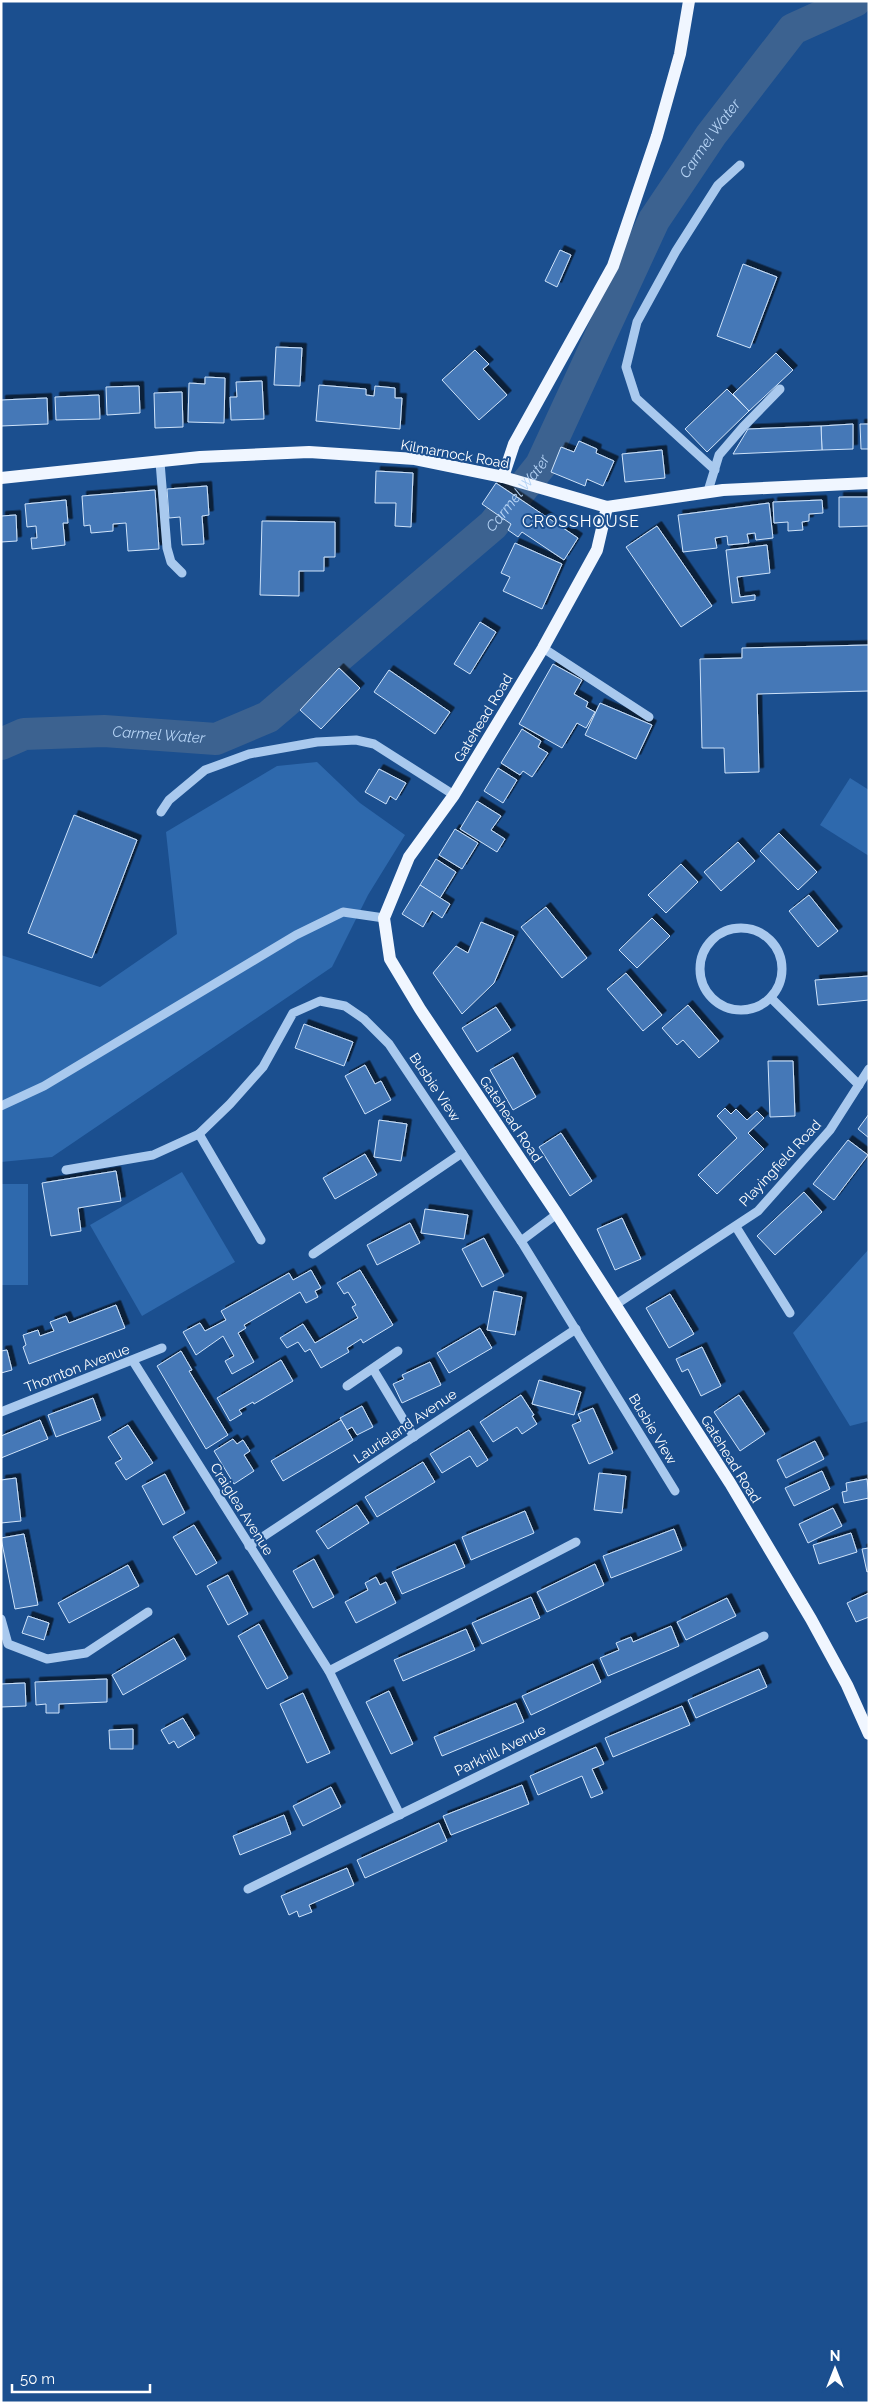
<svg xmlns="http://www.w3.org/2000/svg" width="870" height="2404" font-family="Raleway,sans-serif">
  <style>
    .green { fill: #2e69ad }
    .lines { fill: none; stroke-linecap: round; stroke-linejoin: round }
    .river { stroke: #3c6290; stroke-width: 32 }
    .building { fill: #4478b7; stroke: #cfe3fa; filter: url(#shadow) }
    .minor { stroke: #a9c9ee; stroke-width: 9 }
    .major { stroke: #f0f6ff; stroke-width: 12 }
    .labels { text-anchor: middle; stroke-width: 4; stroke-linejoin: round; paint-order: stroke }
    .street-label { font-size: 14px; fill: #fff; stroke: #1b4f8f }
    .water-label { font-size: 15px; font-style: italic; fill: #b5d3f5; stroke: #1b4f8f }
    .quarter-label { font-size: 16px; letter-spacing: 1px; fill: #fff; stroke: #1b4f8f }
  </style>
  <defs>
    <filter id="shadow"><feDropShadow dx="4.5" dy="-4.5" stdDeviation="0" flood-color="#0009"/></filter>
  </defs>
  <rect width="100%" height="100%" fill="#1b4f8f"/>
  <g class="green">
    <path d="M317 762 360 803 405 835 368 895 332 967 52 1157 1 1162V955L100 987 177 934 166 832 277 766Z"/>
    <path d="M850 778 869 790V856L820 825Z"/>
    <path d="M182 1172 235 1262 142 1316 90 1225Z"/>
    <rect x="1" y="1184" width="27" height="101"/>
    <path d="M869 1249V1421L850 1426 793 1333Z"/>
  </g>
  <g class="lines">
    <path class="river" id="s1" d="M1 744 24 734 104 731 216 739 268 717 493 525 541 465 654 220 711 135 793 29 855 1"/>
  </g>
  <g class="building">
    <path d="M560 250 571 255 557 287 545 281Z"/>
    <path d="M743 264 777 277 750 348 717 336Z"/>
    <path d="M276 347 302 348 300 386 274 385Z"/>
    <path d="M475 350 489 364 483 369 507 395 479 420 442 380Z"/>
    <path d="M776 353 793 370 749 411 733 394Z"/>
    <path d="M205 377 225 378 224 423 188 422 189 383 205 384Z"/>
    <path d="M262 381 264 419 231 420 230 397H237L236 382Z"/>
    <path d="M319 385 366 389V395L374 396 375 386 395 388V398H402L400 429 316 421Z"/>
    <path d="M139 386 140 413 107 415 106 387Z"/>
    <path d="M727 389 749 411 707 452 685 429Z"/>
    <path d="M182 392 183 427 155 428 154 393Z"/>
    <path d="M99 395 100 419 56 420 55 397Z"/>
    <path d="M47 398 48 424 1 426V400Z"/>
    <path d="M853 424V449L822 450 821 426Z"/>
    <path d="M860 424H869V449H861Z"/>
    <path d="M821 426 822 450 733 454 748 429Z"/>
    <path d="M579 441 597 449 596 453 614 461 603 486 587 479 585 486 551 472 561 447 574 452Z"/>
    <path d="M662 450 665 478 625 482 622 454Z"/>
    <path d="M376 471 413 473 411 527 395 526 396 503H375Z"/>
    <path d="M496 483 578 538 564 560 522 532 518 537 508 530 511 524 482 504Z"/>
    <path d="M207 486 209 515 202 516 204 544 182 545 180 517 169 518 167 489Z"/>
    <path d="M155 490 159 549 128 551 126 523 113 524V531L91 533 90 525 84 526 82 496Z"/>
    <path d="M839 497H869V526L839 527Z"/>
    <path d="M66 500 68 523H63L65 545 32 549 31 538H37L36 526 27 527 25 504Z"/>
    <path d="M822 500 823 513 809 514V521L802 522 803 530 788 531V522L774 523 773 502Z"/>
    <path d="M769 503 773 538 756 540 755 533 747 534 749 543 728 545 727 536 715 538 717 548 683 552 678 515Z"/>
    <path d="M16 515 17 541 1 542V516Z"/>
    <path d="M262 521 335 522V557H324V571H299V596L260 595Z"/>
    <path d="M657 526 712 606 681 627 626 547Z"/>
    <path d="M515 543 562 564 542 609 503 591 510 577 501 573Z"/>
    <path d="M767 545 770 573 737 577 740 597 755 595V600L732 603 726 550Z"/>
    <path d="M480 622 496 632 470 674 454 664Z"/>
    <path d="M869 645V691L757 694 759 772 725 773 724 748H702L700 659 742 658V648Z"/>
    <path d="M553 664 582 680 574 694 588 702 586 707 595 712 586 728 577 723 562 748 519 724Z"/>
    <path d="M339 668 360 688 321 729 300 710Z"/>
    <path d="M389 670 450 712 435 734 374 692Z"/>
    <path d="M600 703 652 725 636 759 585 735Z"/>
    <path d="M522 729 541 741 538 747 548 753 532 777 523 771 520 775 501 763Z"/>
    <path d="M498 768 517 780 503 803 484 791Z"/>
    <path d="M379 769 406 783 396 800 390 796 386 804 365 792Z"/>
    <path d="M477 801 501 816 491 830 505 839 497 852 460 829Z"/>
    <path d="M74 815 137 840 92 958 28 933Z"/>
    <path d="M455 829 478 843 462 869 439 855Z"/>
    <path d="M779 833 817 872 798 890 760 851Z"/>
    <path d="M738 842 755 861 721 891 704 872Z"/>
    <path d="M436 859 456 872 440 898 420 885Z"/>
    <path d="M681 864 698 882 666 913 648 895Z"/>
    <path d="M420 885 450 904 442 918 432 911 423 927 402 914Z"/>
    <path d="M809 895 838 931 818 947 789 911Z"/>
    <path d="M546 907 587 958 562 978 521 927Z"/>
    <path d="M652 918 670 936 637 968 619 950Z"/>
    <path d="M481 922 514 936 494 983 462 1014 433 973 456 946 468 953Z"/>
    <path d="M626 973 662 1015 643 1031 607 989Z"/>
    <path d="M869 976V1000L818 1005 815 980Z"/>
    <path d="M688 1005 719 1041 699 1058 683 1040 677 1045 662 1028Z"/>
    <path d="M496 1007 511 1030 477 1052 462 1028Z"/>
    <path d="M304 1024 353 1042 344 1066 295 1048Z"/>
    <path d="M513 1057 536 1097 513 1110 490 1070Z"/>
    <path d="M768 1061H793L795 1116 770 1117Z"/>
    <path d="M365 1065 375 1084 381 1081 391 1100 365 1114 345 1076Z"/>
    <path d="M725 1108 731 1114 736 1109 747 1120 757 1111 764 1118 748 1133 764 1149 717 1194 698 1175 737 1138 717 1116Z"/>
    <path d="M869 1114V1138L858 1129Z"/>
    <path d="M379 1120 407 1124 401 1161 374 1157Z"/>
    <path d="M561 1133 592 1181 570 1196 539 1147Z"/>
    <path d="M848 1140 868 1155 834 1200 813 1184Z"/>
    <path d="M365 1154 377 1175 335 1199 323 1178Z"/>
    <path d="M116 1171 121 1201 78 1208 81 1231 51 1236 42 1183Z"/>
    <path d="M804 1192 822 1212 775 1255 757 1236Z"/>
    <path d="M425 1209 468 1215 464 1239 421 1233Z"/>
    <path d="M622 1218 641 1259 615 1270 597 1229Z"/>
    <path d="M410 1223 420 1243 377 1265 367 1245Z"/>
    <path d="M484 1238 504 1276 482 1287 462 1249Z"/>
    <path d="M311 1270 321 1288 315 1291 318 1297 306 1303 300 1292 244 1325 246 1328 238 1333 254 1362 232 1374 225 1361 234 1356 223 1336 196 1355 183 1332 200 1323 205 1331 226 1320 221 1311 289 1273 293 1280Z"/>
    <path d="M360 1270 393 1325 363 1343 361 1339 347 1348 349 1352 321 1368 310 1349 305 1352 298 1342 287 1348 280 1338 303 1324 315 1343 358 1318 352 1307 356 1305 348 1292 344 1294 337 1283Z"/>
    <path d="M494 1291 522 1297 515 1335 487 1330Z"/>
    <path d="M670 1294 694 1334 669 1348 646 1308Z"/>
    <path d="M116 1305 125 1328 29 1364 23 1347 26 1345 23 1335 38 1330 40 1336 54 1331 50 1322 66 1316 69 1323Z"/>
    <path d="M480 1328 492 1348 449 1373 437 1353Z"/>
    <path d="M702 1347 721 1386 701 1396 688 1369 682 1372 676 1359Z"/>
    <path d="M7 1350 12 1370 1 1373V1351Z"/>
    <path d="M181 1351 192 1370 189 1371 228 1435 206 1449 157 1366Z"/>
    <path d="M281 1360 293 1381 254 1404 253 1402 239 1410 242 1414 230 1421 217 1398Z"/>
    <path d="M430 1362 441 1385 402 1403 393 1384 404 1379 402 1375Z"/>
    <path d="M539 1380 581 1392 574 1415 532 1404Z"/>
    <path d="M521 1395 534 1415 532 1416 537 1424 522 1434 517 1427 493 1442 480 1422Z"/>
    <path d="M739 1395 765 1434 740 1451 714 1412Z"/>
    <path d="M93 1398 101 1420 56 1437 48 1415Z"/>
    <path d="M362 1406 373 1427 357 1435 352 1427 347 1430 340 1418Z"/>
    <path d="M593 1408 613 1453 589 1464 572 1425 581 1421 578 1414Z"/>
    <path d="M40 1420 48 1439 1 1458V1436Z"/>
    <path d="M341 1420 353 1440 283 1481 271 1461Z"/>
    <path d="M128 1425 153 1463 126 1480 115 1463 122 1459 108 1437Z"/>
    <path d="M469 1430 488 1460 477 1467 470 1456 442 1473 430 1454Z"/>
    <path d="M233 1439 237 1444 243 1440 250 1451 244 1455 254 1471 234 1484 214 1451Z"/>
    <path d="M815 1441 824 1459 786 1478 777 1460Z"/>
    <path d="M423 1462 435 1482 377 1517 365 1497Z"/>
    <path d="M822 1471 830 1489 794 1506 785 1488Z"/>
    <path d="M599 1473 626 1476 622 1513 594 1510Z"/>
    <path d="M165 1474 185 1513 163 1525 142 1486Z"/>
    <path d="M16 1478 21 1521 1 1523V1480Z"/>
    <path d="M867 1479 869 1498 844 1503 842 1492 847 1491 846 1483Z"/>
    <path d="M357 1505 369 1523 328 1549 316 1531Z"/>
    <path d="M833 1508 842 1526 808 1543 799 1524Z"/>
    <path d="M525 1511 534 1533 471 1560 462 1537Z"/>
    <path d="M194 1525 217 1563 196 1575 173 1537Z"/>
    <path d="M674 1529 682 1550 611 1578 603 1556Z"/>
    <path d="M851 1533 857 1552 819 1564 813 1545Z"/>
    <path d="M24 1534 38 1605 15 1609 1 1538Z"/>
    <path d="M455 1544 465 1567 402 1594 392 1572Z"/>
    <path d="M869 1548V1571L867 1572 862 1549Z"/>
    <path d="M314 1559 334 1597 313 1608 293 1571Z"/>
    <path d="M595 1564 604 1585 547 1612 537 1592Z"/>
    <path d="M128 1565 139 1586 69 1623 58 1603Z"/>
    <path d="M228 1575 248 1614 228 1625 207 1586Z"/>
    <path d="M376 1577 380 1585 386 1582 396 1603 356 1623 345 1602 368 1590 365 1583Z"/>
    <path d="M869 1593V1617L856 1622 847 1603Z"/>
    <path d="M531 1597 540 1618 482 1644 472 1623Z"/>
    <path d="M727 1598 736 1616 686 1640 677 1622Z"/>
    <path d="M28 1616 49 1623 44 1640 22 1633Z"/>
    <path d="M259 1624 288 1678 267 1689 238 1636Z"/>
    <path d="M671 1626 679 1646 608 1676 600 1658 619 1650 616 1643 631 1637 633 1642Z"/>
    <path d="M466 1629 475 1650 403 1681 394 1660Z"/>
    <path d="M174 1638 186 1659 123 1695 112 1675Z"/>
    <path d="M593 1664 601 1682 531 1715 522 1696Z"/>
    <path d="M759 1669 767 1687 696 1718 688 1700Z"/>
    <path d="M107 1679V1702L59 1704V1713H46V1704L36 1705 35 1682Z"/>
    <path d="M25 1683 26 1706 1 1707V1684Z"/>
    <path d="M389 1691 413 1744 391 1754 366 1702Z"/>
    <path d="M303 1693 330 1753 307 1763 280 1704Z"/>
    <path d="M516 1703 524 1722 442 1756 434 1737Z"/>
    <path d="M682 1706 690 1725 613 1757 605 1738Z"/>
    <path d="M183 1718 195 1738 178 1748 174 1741 169 1744 161 1730Z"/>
    <path d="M133 1729V1749H110L109 1730Z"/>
    <path d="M596 1747 604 1764 592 1769 603 1793 591 1798 582 1776 538 1795 530 1776Z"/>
    <path d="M522 1785 529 1804 451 1835 443 1816Z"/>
    <path d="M331 1787 341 1807 303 1826 293 1806Z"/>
    <path d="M284 1815 291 1834 240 1855 233 1836Z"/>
    <path d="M439 1823 447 1841 365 1878 357 1860Z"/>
    <path d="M347 1868 354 1885 309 1905 312 1912 299 1917 297 1911 289 1915 281 1896Z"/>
  </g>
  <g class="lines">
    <g class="minor">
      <path d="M160 462 167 548 171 562 182 573"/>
      <path d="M715 470 636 398 626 367 637 322 676 251 718 185 740 165"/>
      <path d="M708 491 719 455 743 427 780 389"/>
      <path d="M543 648 649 717"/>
      <path d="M161 812 169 800 205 770 249 754 317 742 356 740 374 744 454 795"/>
      <circle cx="741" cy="969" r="41"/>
      <path d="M771 998 859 1085"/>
      <path d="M1 1106 44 1086 296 935 343 912 384 918"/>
      <path d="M199 1134 261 1240"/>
      <path d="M66 1170 153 1155 199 1134 230 1104 263 1067 293 1013 320 1001 345 1006 364 1019 389 1044 521 1241 675 1491"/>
      <path d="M736 1227 790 1313"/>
      <path d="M521 1241 557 1214"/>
      <path d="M313 1254 462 1153"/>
      <path d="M615 1305 758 1211 830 1130 869 1069"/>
      <path d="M133 1361 329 1671 400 1815"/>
      <path d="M373 1369 414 1437"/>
      <path d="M347 1386 398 1351"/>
      <path d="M1 1412 162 1348"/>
      <path d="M249 1546 576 1329"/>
      <path d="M1 1619 8 1644 47 1659 86 1653 148 1612"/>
      <path d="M329 1671 576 1542"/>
      <path d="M248 1889 764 1636"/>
    </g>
    <g class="major">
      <path d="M503 477 514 444 613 266 657 136 680 54 689 1"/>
      <path d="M1 478 200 457 309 452 415 459 503 477 607 507 723 490 869 483"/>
      <path d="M607 507 597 550 543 648 454 795 409 857 384 918 390 959 420 1009 557 1214 730 1483 811 1619 847 1685 869 1734"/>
    </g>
  </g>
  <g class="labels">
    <g class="street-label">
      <text transform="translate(455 454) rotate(10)" y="5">Kilmarnock Road</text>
      <text transform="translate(483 718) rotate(-59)" y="5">Gatehead Road</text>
      <text transform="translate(435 1087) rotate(56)" y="5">Busbie View</text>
      <text transform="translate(511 1119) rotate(56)" y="5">Gatehead Road</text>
      <text transform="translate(780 1163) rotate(-47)" y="5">Playingfield Road</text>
      <text transform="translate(77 1368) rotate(-21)" y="5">Thornton Avenue</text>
      <text transform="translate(405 1426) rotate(-34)" y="5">Laurieland Avenue</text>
      <text transform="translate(653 1429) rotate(59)" y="5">Busbie View</text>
      <text transform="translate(731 1459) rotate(58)" y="5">Gatehead Road</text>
      <text transform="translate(242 1509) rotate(58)" y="5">Craiglea Avenue</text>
      <text transform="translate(500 1750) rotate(-26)" y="5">Parkhill Avenue</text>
    </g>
    <g class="water-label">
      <text dy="5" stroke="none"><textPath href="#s1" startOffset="1015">Carmel Water</textPath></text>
      <text dy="5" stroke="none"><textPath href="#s1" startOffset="610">Carmel Water</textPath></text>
      <text dy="5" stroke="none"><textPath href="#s1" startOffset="160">Carmel Water</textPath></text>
    </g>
    <g class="quarter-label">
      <text x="581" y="527">CROSSHOUSE</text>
    </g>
  </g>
  <rect width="870" height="2404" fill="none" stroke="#ffffff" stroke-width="5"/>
  <g transform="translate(835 2369)" stroke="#1b4f8f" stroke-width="4" paint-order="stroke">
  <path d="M0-4L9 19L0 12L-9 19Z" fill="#ffffff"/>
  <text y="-8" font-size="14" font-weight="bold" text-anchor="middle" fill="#ffffff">N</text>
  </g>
  <path d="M12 2384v8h138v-8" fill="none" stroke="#ffffff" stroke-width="2.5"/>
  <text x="20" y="2384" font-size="15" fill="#ffffff" stroke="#1b4f8f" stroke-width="4" paint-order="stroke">50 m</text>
</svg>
